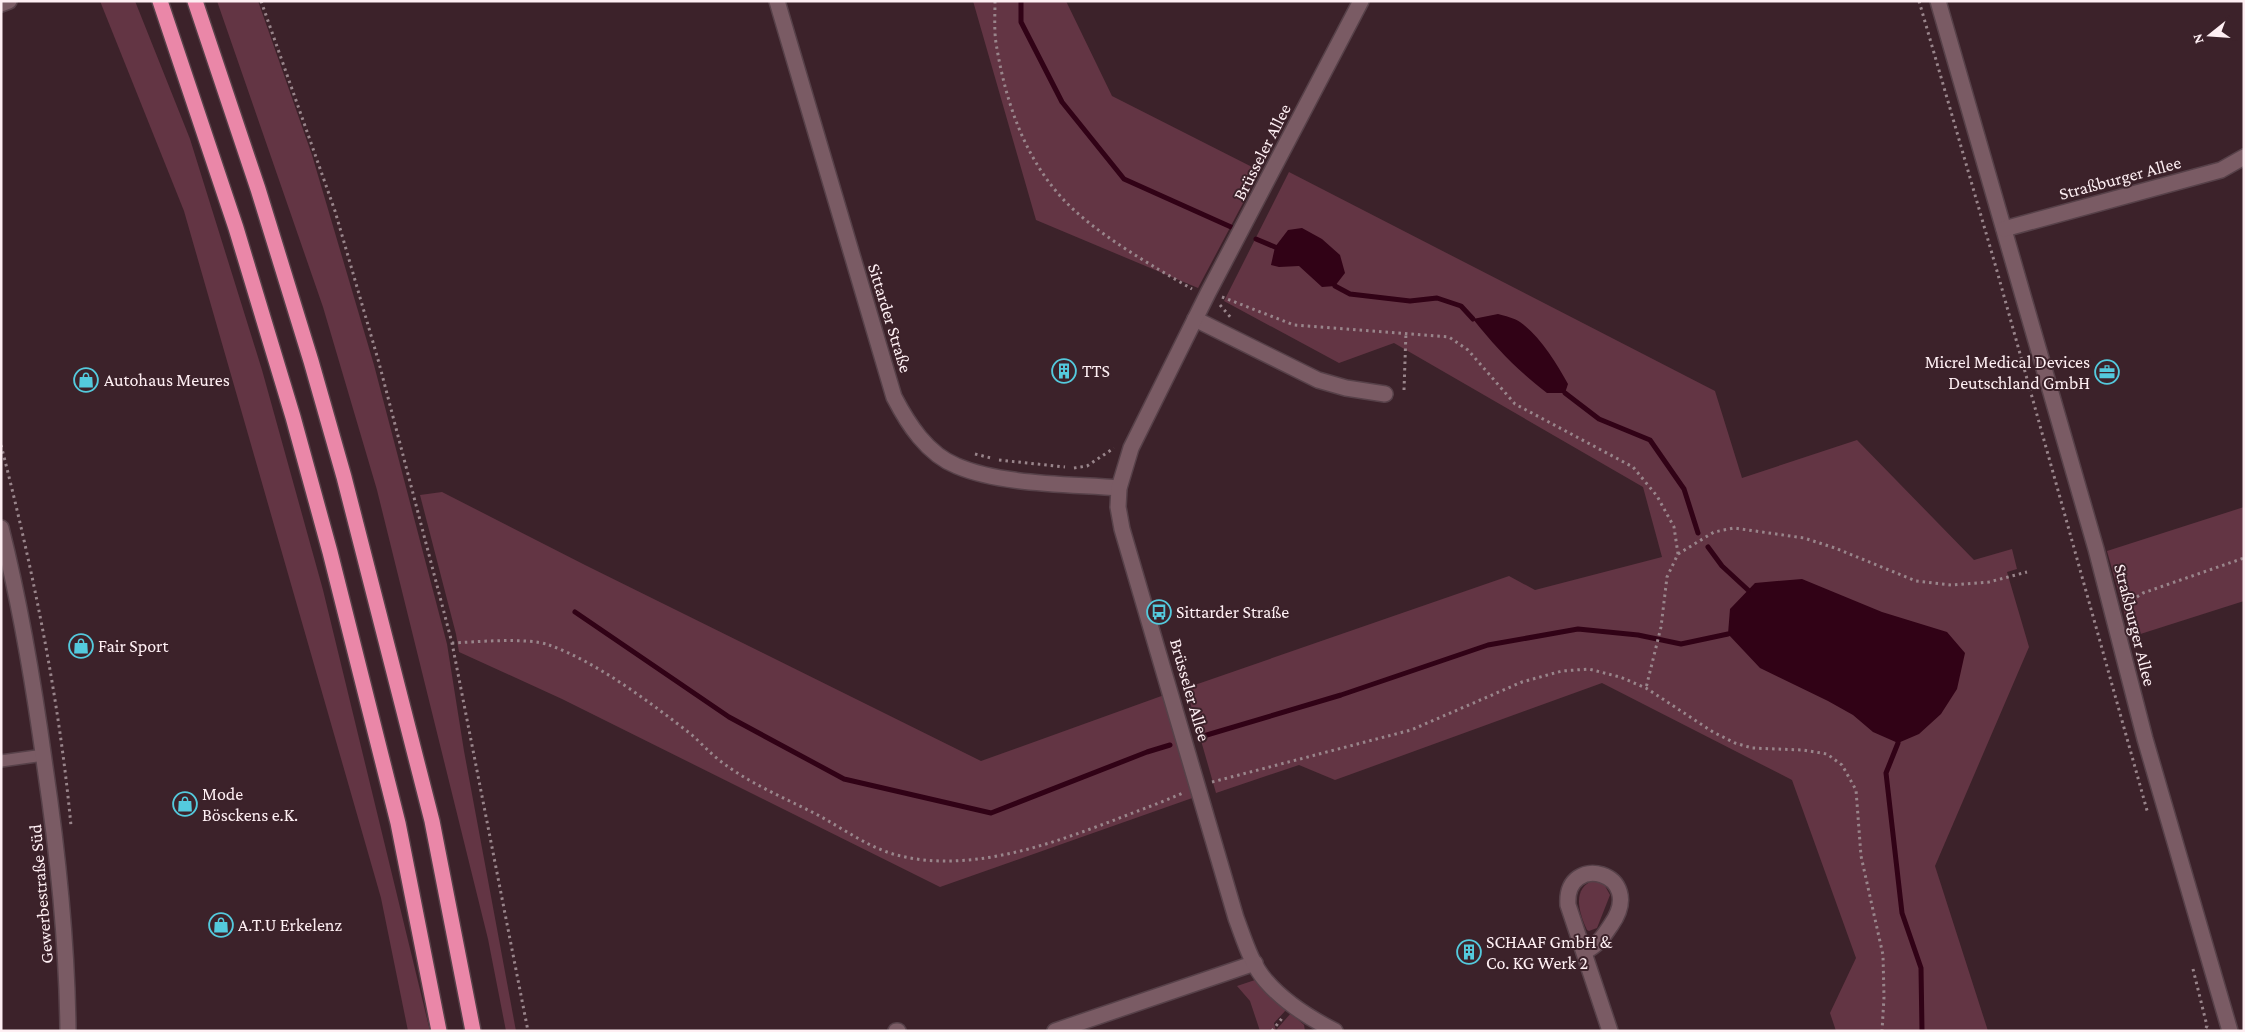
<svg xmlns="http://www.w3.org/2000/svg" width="2245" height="1032" font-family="'Crimson Pro',serif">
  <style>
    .green { fill: #633544 }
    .water { fill: #310216 }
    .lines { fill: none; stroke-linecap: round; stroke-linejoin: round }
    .stream { stroke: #310216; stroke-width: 5 }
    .lane-casing { stroke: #574149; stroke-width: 14 }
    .street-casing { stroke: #574149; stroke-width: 18 }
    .secondary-casing { stroke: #574149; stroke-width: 18 }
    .highway-casing { stroke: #574149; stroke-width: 18 }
    .path { stroke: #99858b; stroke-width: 3; stroke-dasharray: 2.5 4; stroke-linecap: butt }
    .lane { stroke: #7a5b64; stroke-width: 11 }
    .street { stroke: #7a5b64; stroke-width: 15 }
    .secondary { stroke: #7a5b64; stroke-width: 15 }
    .highway { stroke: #ea87a8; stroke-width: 15 }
    .labels { text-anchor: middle; stroke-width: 4; stroke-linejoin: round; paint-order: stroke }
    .street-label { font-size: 18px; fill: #feeff3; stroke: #3c222a }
    .poi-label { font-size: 18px; fill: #feeff3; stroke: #3c222a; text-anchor: start }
  </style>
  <rect width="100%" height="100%" fill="#3c222a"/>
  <g class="green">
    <path d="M100 1H135L190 139 262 370 323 590 430 1031H408L381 898 184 211Z"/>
    <path d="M217 1H258L312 155 374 365 447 644 464 751 516 1031H506L488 939 377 490 323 307Z"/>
    <path d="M973 1H1066L1112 96 1260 171 1198 288 1036 220Z"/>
    <path d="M1289 172 1715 391 1742 478 1857 440 1974 560 2012 549 2017 569 2007 572 2029 647 1935 866 1988 1031H1836L1830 1013 1856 958 1792 780 1602 683 1335 780 1299 765 1216 793 1186 688 1509 576 1535 590 1662 557 1643 487 1394 343 1339 363 1224 301Z"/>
    <path d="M442 492 585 565 981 761 1167 694 1198 796 940 887 562 699 459 652 456 634 420 495Z"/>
    <path d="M2244 507V601L2131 637 2107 551Z"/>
    <path d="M1595 880 1604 884 1610 895 1597 928 1589 931 1587 930C1579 913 1571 887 1595 880Z"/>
    <path d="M1258 979 1286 1010 1274 1023 1276 1031H1260L1250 1001 1237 986Z"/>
    <path d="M1291 1013 1304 1025 1305 1031H1278L1277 1029Z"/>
  </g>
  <g class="water">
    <path d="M1302 228 1322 239 1340 255 1345 273 1335 286 1322 287 1299 266 1279 267 1271 265 1275 247 1288 230Z"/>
    <path d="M1498 314C1505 316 1514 318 1520 322 1540 336 1557 364 1568 384L1565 393H1547C1517 370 1496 348 1473 319Z"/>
    <path d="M1802 579 1882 612 1947 632 1965 653 1957 689 1941 714 1919 734 1898 743 1873 732 1853 715 1828 701 1760 668 1728 634 1730 609 1755 583Z"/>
  </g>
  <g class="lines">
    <g class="stream">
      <path d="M1021 1V22L1062 102 1124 179 1231 227"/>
      <path d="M1256 239 1275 247"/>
      <path d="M1335 286 1350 294 1410 301 1437 298 1461 306 1473 319"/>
      <path d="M1565 393 1599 419 1650 440 1684 489 1698 533"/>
      <path d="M1708 547 1722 566 1748 590"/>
      <path d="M575 612 729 717 844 779 991 813 1147 752 1170 745"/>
      <path d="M1200 737 1341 695 1488 645 1578 629 1638 635 1681 644 1728 634"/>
      <path d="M1898 743 1886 773 1902 913 1921 968 1922 1031"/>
    </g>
    <g class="lane-casing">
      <path id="lane" d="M1 761 44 755"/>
    </g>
    <g class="street-casing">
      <g id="street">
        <path d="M777 1 894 397C908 424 927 454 957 466 1002 485 1069 484 1119 488"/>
        <path d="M1938 1 2096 549 2145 739 2230 1031"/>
        <path d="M2004 229 2221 170 2244 157"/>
        <path d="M1195 319 1318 380 1346 388 1385 394"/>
        <path d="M1584 952C1598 945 1603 937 1611 925 1648 872 1564 851 1568 905L1610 1031"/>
        <path d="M896 1031H898"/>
        <path d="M1055 1031 1255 963"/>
        <path d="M1335 1031C1309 1018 1285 1003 1266 981 1251 964 1244 939 1236 918L1122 529 1118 507 1119 488 1131 448 1208 293 1361 1"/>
      </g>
    </g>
    <g class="secondary-casing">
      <g id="secondary">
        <path d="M1 4 9 1"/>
        <path d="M1 528C21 607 34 686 45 767 58 854 67 942 68 1031"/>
      </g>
    </g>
    <g class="highway-casing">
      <g id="highway">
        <path d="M160 1 236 228 293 417 330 552 398 823 439 1031"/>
        <path d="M195 1 258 189 311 361 344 477 432 821 473 1031"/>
      </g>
    </g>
    <g class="path">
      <path d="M261 1 335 211 379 363 452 643 528 1031"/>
      <path d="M995 1C995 15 994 30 996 43 1005 99 1023 155 1062 198 1094 233 1151 265 1192 289"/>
      <path d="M1919 1 1997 271 2148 814"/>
      <path d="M1222 297 1294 325 1449 337 1468 350 1515 404 1633 467 1657 496 1674 527 1678 554 1667 577 1661 627 1646 688"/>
      <path d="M1220 305 1232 319"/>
      <path d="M1404 390 1406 332"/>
      <path d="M1 445C33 570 59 697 71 826"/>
      <path d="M975 454 991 458"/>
      <path d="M999 460 1065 467"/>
      <path d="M1074 468 1087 466 1114 448"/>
      <path d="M1678 554 1714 532 1734 528 1804 538 1835 548 1916 581 1951 585 1989 582 2027 572"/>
      <path d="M2126 604 2143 593 2244 558"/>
      <path d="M452 643C476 642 527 637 549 645 597 662 651 703 692 735 701 743 709 752 719 760 747 782 782 797 814 813 841 827 864 845 893 854 966 875 1049 845 1117 819 1140 810 1163 802 1185 792"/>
      <path d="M1212 782 1411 730 1522 682 1562 671 1589 669 1620 677 1646 688 1713 732 1735 743 1752 748 1803 750 1827 754 1842 765 1856 790 1861 856 1883 955 1884 997 1882 1031"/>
      <path d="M2193 969 2207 1026 2204 1031"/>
      <path d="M1272 1031 1283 1017"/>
    </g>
    <use href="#lane" class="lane"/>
    <use href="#street" class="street"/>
    <use href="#secondary" class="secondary"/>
    <use href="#highway" class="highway"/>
  </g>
  <defs>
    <g id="building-ring" transform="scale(1.25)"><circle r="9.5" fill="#3c222a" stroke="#54cadd" stroke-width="1.5"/><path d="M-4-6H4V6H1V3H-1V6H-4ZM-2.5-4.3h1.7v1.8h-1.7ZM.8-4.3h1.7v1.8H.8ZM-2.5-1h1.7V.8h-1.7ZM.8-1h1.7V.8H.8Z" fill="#54cadd"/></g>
    <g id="office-ring" transform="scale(1.25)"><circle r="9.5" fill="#3c222a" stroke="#54cadd" stroke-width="1.5"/><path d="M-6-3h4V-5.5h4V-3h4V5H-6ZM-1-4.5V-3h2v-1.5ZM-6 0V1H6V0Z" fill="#54cadd"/></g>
    <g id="shop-ring" transform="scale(1.25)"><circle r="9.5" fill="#3c222a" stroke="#54cadd" stroke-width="1.5"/><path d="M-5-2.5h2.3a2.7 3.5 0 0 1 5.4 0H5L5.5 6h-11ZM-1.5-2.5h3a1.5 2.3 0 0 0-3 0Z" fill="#54cadd"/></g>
    <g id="bus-ring" transform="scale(1.25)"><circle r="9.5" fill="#3c222a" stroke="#54cadd" stroke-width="1.5"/><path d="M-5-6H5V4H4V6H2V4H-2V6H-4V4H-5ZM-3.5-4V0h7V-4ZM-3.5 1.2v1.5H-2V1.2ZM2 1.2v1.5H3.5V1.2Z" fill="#54cadd"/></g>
  </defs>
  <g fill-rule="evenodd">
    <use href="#building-ring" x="1064" y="371"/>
    <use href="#office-ring" x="2107" y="372"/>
    <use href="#shop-ring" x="86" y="380"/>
    <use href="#bus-ring" x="1159" y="612"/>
    <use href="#shop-ring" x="81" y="646"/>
    <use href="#shop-ring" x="185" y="804"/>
    <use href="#shop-ring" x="221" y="925"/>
    <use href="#building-ring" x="1469" y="952"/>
  </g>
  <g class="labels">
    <g class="street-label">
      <text transform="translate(1262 152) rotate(-63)" y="6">Brüsseler Allee</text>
      <text transform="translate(2120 178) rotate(-15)" y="6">Straßburger Allee</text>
      <text transform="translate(890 318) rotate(73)" y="6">Sittarder Straße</text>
      <text transform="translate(2135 625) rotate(76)" y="6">Straßburger Allee</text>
      <text transform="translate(1190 690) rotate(74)" y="6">Brüsseler Allee</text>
      <text transform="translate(41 894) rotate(-95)" y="6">Gewerbestraße Süd</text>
    </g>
    <g class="poi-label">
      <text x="2090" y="368" text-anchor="end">Micrel Medical Devices<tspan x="2090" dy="21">Deutschland GmbH</tspan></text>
      <text x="1082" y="377">TTS</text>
      <text x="104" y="386">Autohaus Meures</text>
      <text x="1176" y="618">Sittarder Straße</text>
      <text x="98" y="652">Fair Sport</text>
      <text x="202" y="800">Mode<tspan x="202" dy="21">Bösckens e.K.</tspan></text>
      <text x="238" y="931">A.T.U Erkelenz</text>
      <text x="1486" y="948">SCHAAF GmbH &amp;<tspan x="1486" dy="21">Co. KG Werk 2</tspan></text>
    </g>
  </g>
  <rect width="2245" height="1032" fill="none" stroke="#feeff3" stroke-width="5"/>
  <g transform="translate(2210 35) rotate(253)" stroke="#3c222a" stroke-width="4" paint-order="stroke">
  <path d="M0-4L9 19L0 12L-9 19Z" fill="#feeff3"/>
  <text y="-8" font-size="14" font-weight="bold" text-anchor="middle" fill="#feeff3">N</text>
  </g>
</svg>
